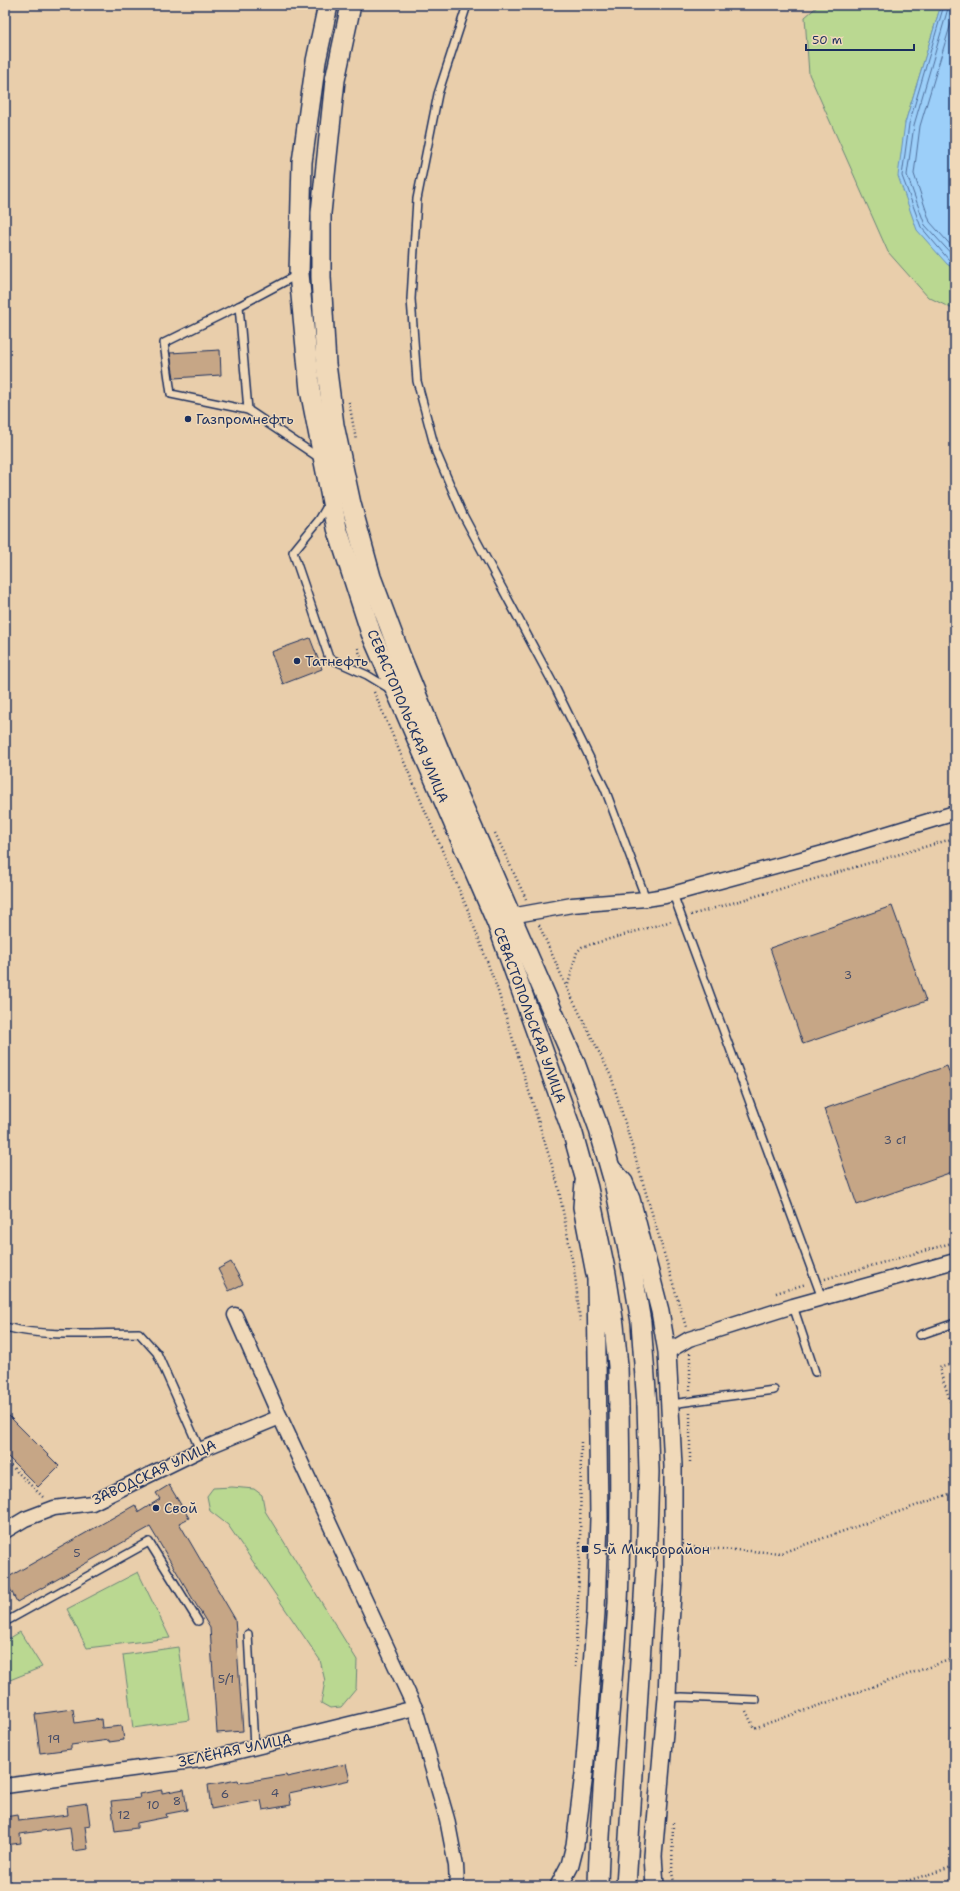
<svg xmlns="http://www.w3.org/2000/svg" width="960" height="1891" font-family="'Shantell Sans',sans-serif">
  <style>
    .green { fill: #bad891; stroke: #6a8478 }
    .water { fill: #9ccff9; stroke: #688fbb }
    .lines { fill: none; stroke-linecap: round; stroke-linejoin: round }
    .shore { stroke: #4f6f9c; stroke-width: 1 }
    .building { fill: #c6a686; stroke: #1b2f5e }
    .service-casing { stroke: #1b2f5e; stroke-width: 10 }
    .minor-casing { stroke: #1b2f5e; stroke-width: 17 }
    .tertiary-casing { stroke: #1b2f5e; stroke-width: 20 }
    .secondary-casing { stroke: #1b2f5e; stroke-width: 22 }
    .path { stroke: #1b2f5e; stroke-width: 2.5; stroke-dasharray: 1 3; stroke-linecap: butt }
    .service { stroke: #f0d9b9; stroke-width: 7 }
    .minor { stroke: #f0d9b9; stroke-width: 14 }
    .tertiary { stroke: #f0d9b9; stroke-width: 17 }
    .secondary { stroke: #f0d9b9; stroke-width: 19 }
    .secondary-bridge-casing { stroke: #1b2f5e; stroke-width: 22; stroke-linecap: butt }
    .secondary-bridge { stroke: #f0d9b9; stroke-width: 19 }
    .poi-dot { fill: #1b2f5e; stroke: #f0d9b9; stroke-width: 1.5 }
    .labels { text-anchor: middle; stroke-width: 3; stroke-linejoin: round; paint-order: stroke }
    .number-label { font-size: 12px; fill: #464d68 }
    .poi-label { font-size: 14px; fill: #1b2f5e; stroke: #f0d9b9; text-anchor: start }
    .street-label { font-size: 14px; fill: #1b2f5e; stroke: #f0d9b9 }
  </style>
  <rect width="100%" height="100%" fill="#e9ceab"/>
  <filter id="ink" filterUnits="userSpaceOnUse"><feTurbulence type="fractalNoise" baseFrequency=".025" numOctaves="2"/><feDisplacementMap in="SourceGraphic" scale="8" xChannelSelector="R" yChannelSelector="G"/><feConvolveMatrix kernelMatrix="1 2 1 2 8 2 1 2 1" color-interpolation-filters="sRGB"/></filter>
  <g filter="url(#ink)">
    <g class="green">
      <path d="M819 5H941L905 123 947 264 955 269V310L928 297 888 252 809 74 805 17Z"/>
      <path d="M232 1487 254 1489 262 1495 265 1511 357 1660 356 1689 341 1707 330 1708 321 1703 325 1681 320 1660 228 1525 210 1511 207 1496 213 1488Z"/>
      <path d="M138 1572 170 1638 87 1648 67 1609Z"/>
      <path d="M20 1632 42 1667 5 1682V1641Z"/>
      <path d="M178 1647 189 1720 133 1728 123 1655Z"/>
    </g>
    <path class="water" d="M941 5H955V269L947 264 917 230 898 176 905 123Z"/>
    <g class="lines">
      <g class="shore">
        <path d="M944 5 909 124 902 176 921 227 949 260 955 264"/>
        <path d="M949 5 914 125 907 175 925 225 955 258"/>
        <path d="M955 10 920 126 914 174 930 222 955 250"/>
      </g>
    </g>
    <g class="building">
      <path d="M220 350 221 375 174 378 170 353Z"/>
      <path d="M310 638 322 669 283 684 271 652Z"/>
      <path d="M892 906 926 1001 803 1044 770 948Z"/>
      <path d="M947 1066 955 1090V1171L857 1205 824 1109Z"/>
      <path d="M231 1262 243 1284 229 1291 218 1269Z"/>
      <path d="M5 1412 59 1466 38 1487 5 1454Z"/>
      <path d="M169 1485 189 1518 179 1523 235 1619 243 1731 217 1733 210 1628 150 1527 17 1602 5 1579 135 1505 139 1512 160 1499 156 1493Z"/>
      <path d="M73 1709 75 1723 101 1719 102 1728 122 1726 124 1740 109 1742V1740L71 1745V1749L40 1753 35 1714Z"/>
      <path d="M346 1764 350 1780 289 1793 291 1805 263 1810 261 1800 211 1809 208 1785 238 1780 239 1783 286 1775 287 1777Z"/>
      <path d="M184 1789 187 1810 166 1814 167 1817 137 1823V1828L115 1831 111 1801 140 1798 139 1794 162 1790V1793Z"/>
      <path d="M87 1803 90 1825 85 1826 88 1849 73 1851 70 1827 20 1834 21 1843 5 1845V1817L17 1815 18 1821 68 1815 67 1806Z"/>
    </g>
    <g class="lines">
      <g class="service-casing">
        <g id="service">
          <path d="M467 5 438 94 417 199 411 299 417 381 436 452 463 515 556 689 605 789 646 899"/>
          <path d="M297 275 239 306 164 343 171 394 248 410 321 459"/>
          <path d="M239 306 248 410"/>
          <path d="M329 503 319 520 293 552 329 658 367 675 390 689"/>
          <path d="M673 894 822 1298"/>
          <path d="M793 1306 815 1372"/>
          <path d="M5 1327C48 1338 95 1333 139 1333L157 1353 200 1450"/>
          <path d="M920 1335 955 1323"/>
          <path d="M671 1404 774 1390"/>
          <path d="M5 1622 149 1542 198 1621"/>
          <path d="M248 1634 254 1747"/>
          <path d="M667 1698 682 1697 756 1700"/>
        </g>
      </g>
      <g class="minor-casing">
        <g id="minor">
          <path d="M511 916 572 905 646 899 665 896 827 852 955 813"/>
          <path d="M235 1315 280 1417 415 1708 447 1819 456 1866 457 1886"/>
          <path d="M667 1352 689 1339 793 1306 955 1261"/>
          <path d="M5 1531 25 1519 54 1508 92 1503 200 1450 280 1417"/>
          <path d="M5 1786 207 1759 415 1708"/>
        </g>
      </g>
      <g class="tertiary-casing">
        <g id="tertiary">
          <path d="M610 1166 624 1182 631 1199 660 1311 667 1352 673 1466V1578L669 1640 667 1698 653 1856 655 1886"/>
          <path d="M559 1886 570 1865 575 1845 584 1774 596 1612 599 1518 596 1279 582 1207 584 1182"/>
        </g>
      </g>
      <g class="secondary-casing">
        <g id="secondary">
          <path d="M328 5 316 61 302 162 299 274 310 390 337 528 371 633 497 923 573 1134 588 1188 606 1274 614 1325 618 1366 619 1408"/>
          <path d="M351 5 335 80 321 213V277L326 364 334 425 351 504 371 577 401 657 446 767 575 1063 598 1126 614 1182 632 1269 641 1322 647 1405"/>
        </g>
      </g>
      <g class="path">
        <path d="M349 402 356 440"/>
        <path d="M358 648 362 661"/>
        <path d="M374 692 467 908 497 988 558 1185 575 1275 580 1321"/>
        <path d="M495 833 526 899"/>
        <path d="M691 915 955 838"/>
        <path d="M539 925 567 988 611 1076 686 1327"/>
        <path d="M567 988 577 952 582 947 672 921"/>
        <path d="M825 1279 955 1242"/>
        <path d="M776 1293 806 1284"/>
        <path d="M690 1353V1392"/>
        <path d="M952 1364 939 1368 955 1415"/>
        <path d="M5 1460 44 1498"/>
        <path d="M690 1462V1411"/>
        <path d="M690 1547 781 1553 955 1492"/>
        <path d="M575 1667 580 1551 581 1440"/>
        <path d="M746 1711 754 1728 955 1658"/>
        <path d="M673 1823 672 1873 675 1886"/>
        <path d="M891 1886 955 1866"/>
      </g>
      <use href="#service" class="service"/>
      <use href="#minor" class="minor"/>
      <use href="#tertiary" class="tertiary"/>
      <use href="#secondary" class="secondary"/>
      <g class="secondary-bridge-casing">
        <g id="secondary-bridge">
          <path d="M598 1886C600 1791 612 1697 618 1602 621 1538 620 1473 619 1408"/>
          <path d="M626 1886 646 1565 649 1472 647 1405"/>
        </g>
      </g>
      <use href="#secondary-bridge" class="secondary-bridge"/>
    </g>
  </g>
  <g class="poi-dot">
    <circle cx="188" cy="419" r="4"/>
    <circle cx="297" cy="661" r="4"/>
    <circle cx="156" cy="1508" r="4"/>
    <rect x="581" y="1545" width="8" height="8" rx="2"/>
  </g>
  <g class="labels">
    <g class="number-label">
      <text x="848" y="979">3</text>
      <text x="895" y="1144">3 с1</text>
      <text x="77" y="1557">5</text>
      <text x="226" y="1683">5/1</text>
      <text x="54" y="1743">19</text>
      <text x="275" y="1797">4</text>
      <text x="225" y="1798">6</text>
      <text x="177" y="1805">8</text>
      <text x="153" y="1809">10</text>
      <text x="124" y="1819">12</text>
    </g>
    <g class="poi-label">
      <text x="196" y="424">Газпромнефть</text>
      <text x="305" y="666">Татнефть</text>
      <text x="164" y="1513">Свой</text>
      <text x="593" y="1554">5-й Микрорайон</text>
    </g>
    <g class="street-label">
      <text transform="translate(408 716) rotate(67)" y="5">СЕВАСТОПОЛЬСКАЯ УЛИЦА</text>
      <text transform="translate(530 1015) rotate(70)" y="5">СЕВАСТОПОЛЬСКАЯ УЛИЦА</text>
      <text transform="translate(154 1472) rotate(-25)" y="5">ЗАВОДСКАЯ УЛИЦА</text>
      <text transform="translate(235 1750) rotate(-12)" y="5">ЗЕЛЁНАЯ УЛИЦА</text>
    </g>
  </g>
  <rect width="960" height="1891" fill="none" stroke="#f0d9b9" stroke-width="20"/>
  <rect x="10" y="10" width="940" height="1871" fill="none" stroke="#1b2f5e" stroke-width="1.5" filter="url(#ink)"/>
  <path d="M806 44v6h108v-6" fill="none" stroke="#1b2f5e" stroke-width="2"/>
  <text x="812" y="44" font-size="12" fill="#1b2f5e" stroke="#f0d9b9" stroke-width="3" paint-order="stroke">50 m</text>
</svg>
